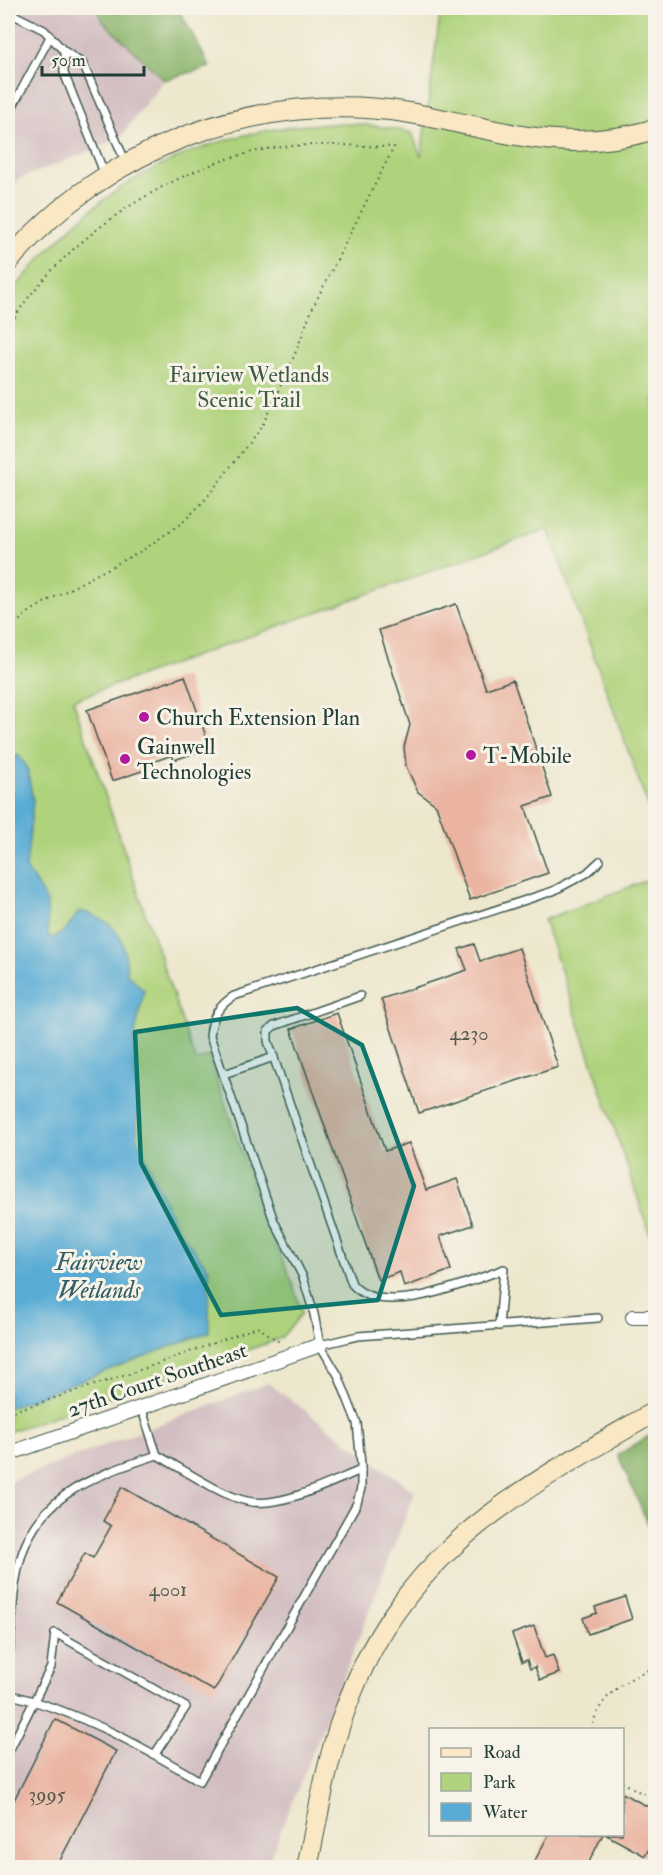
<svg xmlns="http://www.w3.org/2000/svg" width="663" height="1875" font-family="'IM FELL Double Pica',serif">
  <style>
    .industrial { fill: #d2bec1 }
    .green { fill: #afd37c; stroke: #678858; stroke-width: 1.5 }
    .forest { fill: #8bb56c; stroke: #557950; stroke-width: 1.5 }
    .water { fill: #58abd4; stroke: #3c7484; stroke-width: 1.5 }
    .building { fill: #eab4a1 }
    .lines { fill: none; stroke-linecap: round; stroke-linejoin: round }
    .lane-casing { stroke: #3e564b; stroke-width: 10 }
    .street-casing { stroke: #3e564b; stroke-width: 16 }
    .secondary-casing { stroke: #3e564b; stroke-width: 22 }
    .path { stroke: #3e564b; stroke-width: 2; stroke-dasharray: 1.5 4.5; stroke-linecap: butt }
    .lane { stroke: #fff; stroke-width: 7 }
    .street { stroke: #fff; stroke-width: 14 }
    .secondary { stroke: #fae7c3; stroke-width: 20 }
    .marked { fill: #0f766e; fill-opacity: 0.2; stroke: #0f766e; stroke-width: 4.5; stroke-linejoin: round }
    .poi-dot { fill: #b5179e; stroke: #f7f3e8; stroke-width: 2 }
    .labels { text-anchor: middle; stroke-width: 6; stroke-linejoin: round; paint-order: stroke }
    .number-label { font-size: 20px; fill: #525b4f }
    .park-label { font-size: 22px; fill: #3c5b42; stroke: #f7f3e8 }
    .poi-label { font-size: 22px; fill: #1f3d34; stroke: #f7f3e8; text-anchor: start }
    .street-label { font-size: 22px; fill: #1f3d34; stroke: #f7f3e8 }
    .water-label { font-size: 24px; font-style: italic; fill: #305e64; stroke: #f7f3e8 }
  </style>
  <rect width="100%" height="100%" fill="#f7f3e8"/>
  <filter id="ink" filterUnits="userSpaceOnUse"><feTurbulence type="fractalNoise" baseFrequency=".0167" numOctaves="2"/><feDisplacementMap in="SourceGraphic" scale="12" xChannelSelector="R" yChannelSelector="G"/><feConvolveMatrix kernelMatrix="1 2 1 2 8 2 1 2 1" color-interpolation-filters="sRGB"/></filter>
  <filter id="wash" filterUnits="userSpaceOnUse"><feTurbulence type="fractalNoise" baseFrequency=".008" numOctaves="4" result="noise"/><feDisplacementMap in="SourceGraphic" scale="24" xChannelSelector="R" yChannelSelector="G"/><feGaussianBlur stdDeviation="1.35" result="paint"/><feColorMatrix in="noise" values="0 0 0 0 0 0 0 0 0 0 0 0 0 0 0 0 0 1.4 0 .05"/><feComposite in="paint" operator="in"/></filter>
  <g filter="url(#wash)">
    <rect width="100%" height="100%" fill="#ede7cd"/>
    <g class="industrial">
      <path d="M8 8H97L103 21 164 80 119 139 17 180 8 200Z"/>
      <path d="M268 1383 415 1492 342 1681 266 1867 8 1868V1482Z"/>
    </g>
    <g class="green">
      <path d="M441 8H655V825L548 529 73 700 192 1051 196 1061 209 1056 264 1218 291 1279 302 1313 282 1337 274 1341 8 1432V297C42 254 83 211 130 182 210 134 320 109 412 133L421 157Z"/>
      <path d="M655 877V1249L544 920Z"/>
    </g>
    <g class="forest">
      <path d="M97 8H178L210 67 164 80 103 21Z"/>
      <path d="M655 1432V1540L618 1455Z"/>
    </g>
    <path class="water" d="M18 755 27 767 33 801 26 868 47 902 48 935 50 938C64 936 72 921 79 911 116 920 126 937 127 974L144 990 134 1039 138 1141 176 1226 209 1269V1332L8 1408V766L10 760Z"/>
    <g id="blocks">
      <g class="building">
        <path d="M456 604 486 689 513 680 552 797 525 806 548 873 470 900 436 805 418 792 406 766 404 747 410 725 379 630Z"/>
        <path d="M185 676 210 748 174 760 172 755 147 764 148 769 112 781 87 710Z"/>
        <path d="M474 944 480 961 519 948 558 1067 419 1113 381 999 467 970 459 949Z"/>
        <path d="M337 1013 385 1151 409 1143 426 1190 457 1179 473 1225 440 1236 451 1270 404 1287 400 1272 378 1280 291 1029Z"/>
        <path d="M122 1487 279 1577 214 1691 57 1602 85 1553 93 1558 111 1526 103 1521Z"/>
        <path d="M625 1597 632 1619 588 1634 583 1618 597 1613 595 1607Z"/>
        <path d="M534 1626 545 1658 553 1655 559 1673 540 1680 535 1667 530 1669 527 1660 522 1662 512 1634Z"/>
        <path d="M55 1719 116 1751 56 1868H8V1812Z"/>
        <path d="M622 1793 656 1811V1836L645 1856 605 1834H622Z"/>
        <path d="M549 1834H603L586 1868H531Z"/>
      </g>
    </g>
  </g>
  <g filter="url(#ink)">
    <use href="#blocks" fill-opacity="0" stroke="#3e564b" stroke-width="1.5"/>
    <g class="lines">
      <g class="lane-casing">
        <g id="lane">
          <path d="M8 12 44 30 64 51 83 64 126 163"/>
          <path d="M8 24 13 14"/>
          <path d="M64 51V73L105 175"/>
          <path d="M8 115 50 37"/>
          <path d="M360 996 274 1026 268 1031V1041L352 1284C382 1320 468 1282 504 1269L499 1326"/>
          <path d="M224 1074 274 1057"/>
          <path d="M320 1345 358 1336 598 1318"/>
          <path d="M141 1407 157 1455C181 1468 222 1496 247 1501 279 1509 331 1482 361 1470"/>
          <path d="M8 1660C13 1632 11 1602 17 1574 31 1496 91 1477 157 1455"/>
          <path d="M8 1694C80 1712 136 1743 200 1781L357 1503 361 1488V1464L357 1423 338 1375 320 1345 314 1314 303 1277 274 1221 210 1036C212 1017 218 1006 234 996L553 891 587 873 600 861"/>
          <path d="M8 1753 51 1667 55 1633 186 1707 155 1754"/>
        </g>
      </g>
      <g class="street-casing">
        <g id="street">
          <path d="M633 1317H656"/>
          <path d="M8 1454 320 1345"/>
        </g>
      </g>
      <g class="secondary-casing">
        <g id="secondary">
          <path d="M8 262C104 147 261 88 410 113 501 129 561 157 656 129"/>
          <path d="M307 1868C318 1816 326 1762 344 1713 402 1550 516 1493 656 1411"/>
        </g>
      </g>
      <g class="path">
        <path d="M8 328C58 242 169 167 267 149 309 142 352 146 394 147L312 309 295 354 262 426 204 501 183 522 143 550 47 601 26 614 8 632"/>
        <path d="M8 1413 129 1374 252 1329 258 1327 282 1344"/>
        <path d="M592 1730C596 1697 627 1679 656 1666"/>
        <path d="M622 1782 656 1801"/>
      </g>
      <use href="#lane" class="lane"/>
      <use href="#street" class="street"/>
      <use href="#secondary" class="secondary"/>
    </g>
  </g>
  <path class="marked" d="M297 1008 362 1045 414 1186 378 1300 221 1315 141 1163 135 1032Z"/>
  <g class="poi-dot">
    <circle cx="144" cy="717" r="6"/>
    <circle cx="471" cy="755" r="6"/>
    <circle cx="125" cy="759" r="6"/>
  </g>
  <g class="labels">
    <g class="number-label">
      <text x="469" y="1040">4230</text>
      <text x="168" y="1596">4001</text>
      <text x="47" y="1801">3995</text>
    </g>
    <g class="park-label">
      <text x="249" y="382">Fairview Wetlands<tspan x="249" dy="25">Scenic Trail</tspan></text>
    </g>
    <g class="poi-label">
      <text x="156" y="725">Church Extension Plan</text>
      <text x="137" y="754">Gainwell<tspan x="137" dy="25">Technologies</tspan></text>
      <text x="483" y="763">T-Mobile</text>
    </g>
    <g class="street-label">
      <text transform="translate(157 1379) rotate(-19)" y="8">27th Court Southeast</text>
    </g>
    <g class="water-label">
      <text x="99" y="1270">Fairview<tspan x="99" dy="28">Wetlands</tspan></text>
    </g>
  </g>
  <rect width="663" height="1875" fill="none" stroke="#f7f3e8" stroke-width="30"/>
  <rect x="429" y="1728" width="195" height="108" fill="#f7f3e8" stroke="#a1aaa0" stroke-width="1.5"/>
  <rect x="441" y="1748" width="30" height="9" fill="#fae7c3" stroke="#a1aaa0" stroke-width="1.5"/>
  <text x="483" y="1758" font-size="18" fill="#1f3d34">Road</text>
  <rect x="441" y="1773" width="30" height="18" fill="#afd37c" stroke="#a1aaa0" stroke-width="1.5"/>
  <text x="483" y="1788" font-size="18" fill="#1f3d34">Park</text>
  <rect x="441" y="1803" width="30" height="18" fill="#58abd4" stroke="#a1aaa0" stroke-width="1.5"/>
  <text x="483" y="1818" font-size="18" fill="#1f3d34">Water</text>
  <path d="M42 66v9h102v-9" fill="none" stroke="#1f3d34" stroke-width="3"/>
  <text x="51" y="66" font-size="18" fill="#1f3d34" stroke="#f7f3e8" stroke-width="4.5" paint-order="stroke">50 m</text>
</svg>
